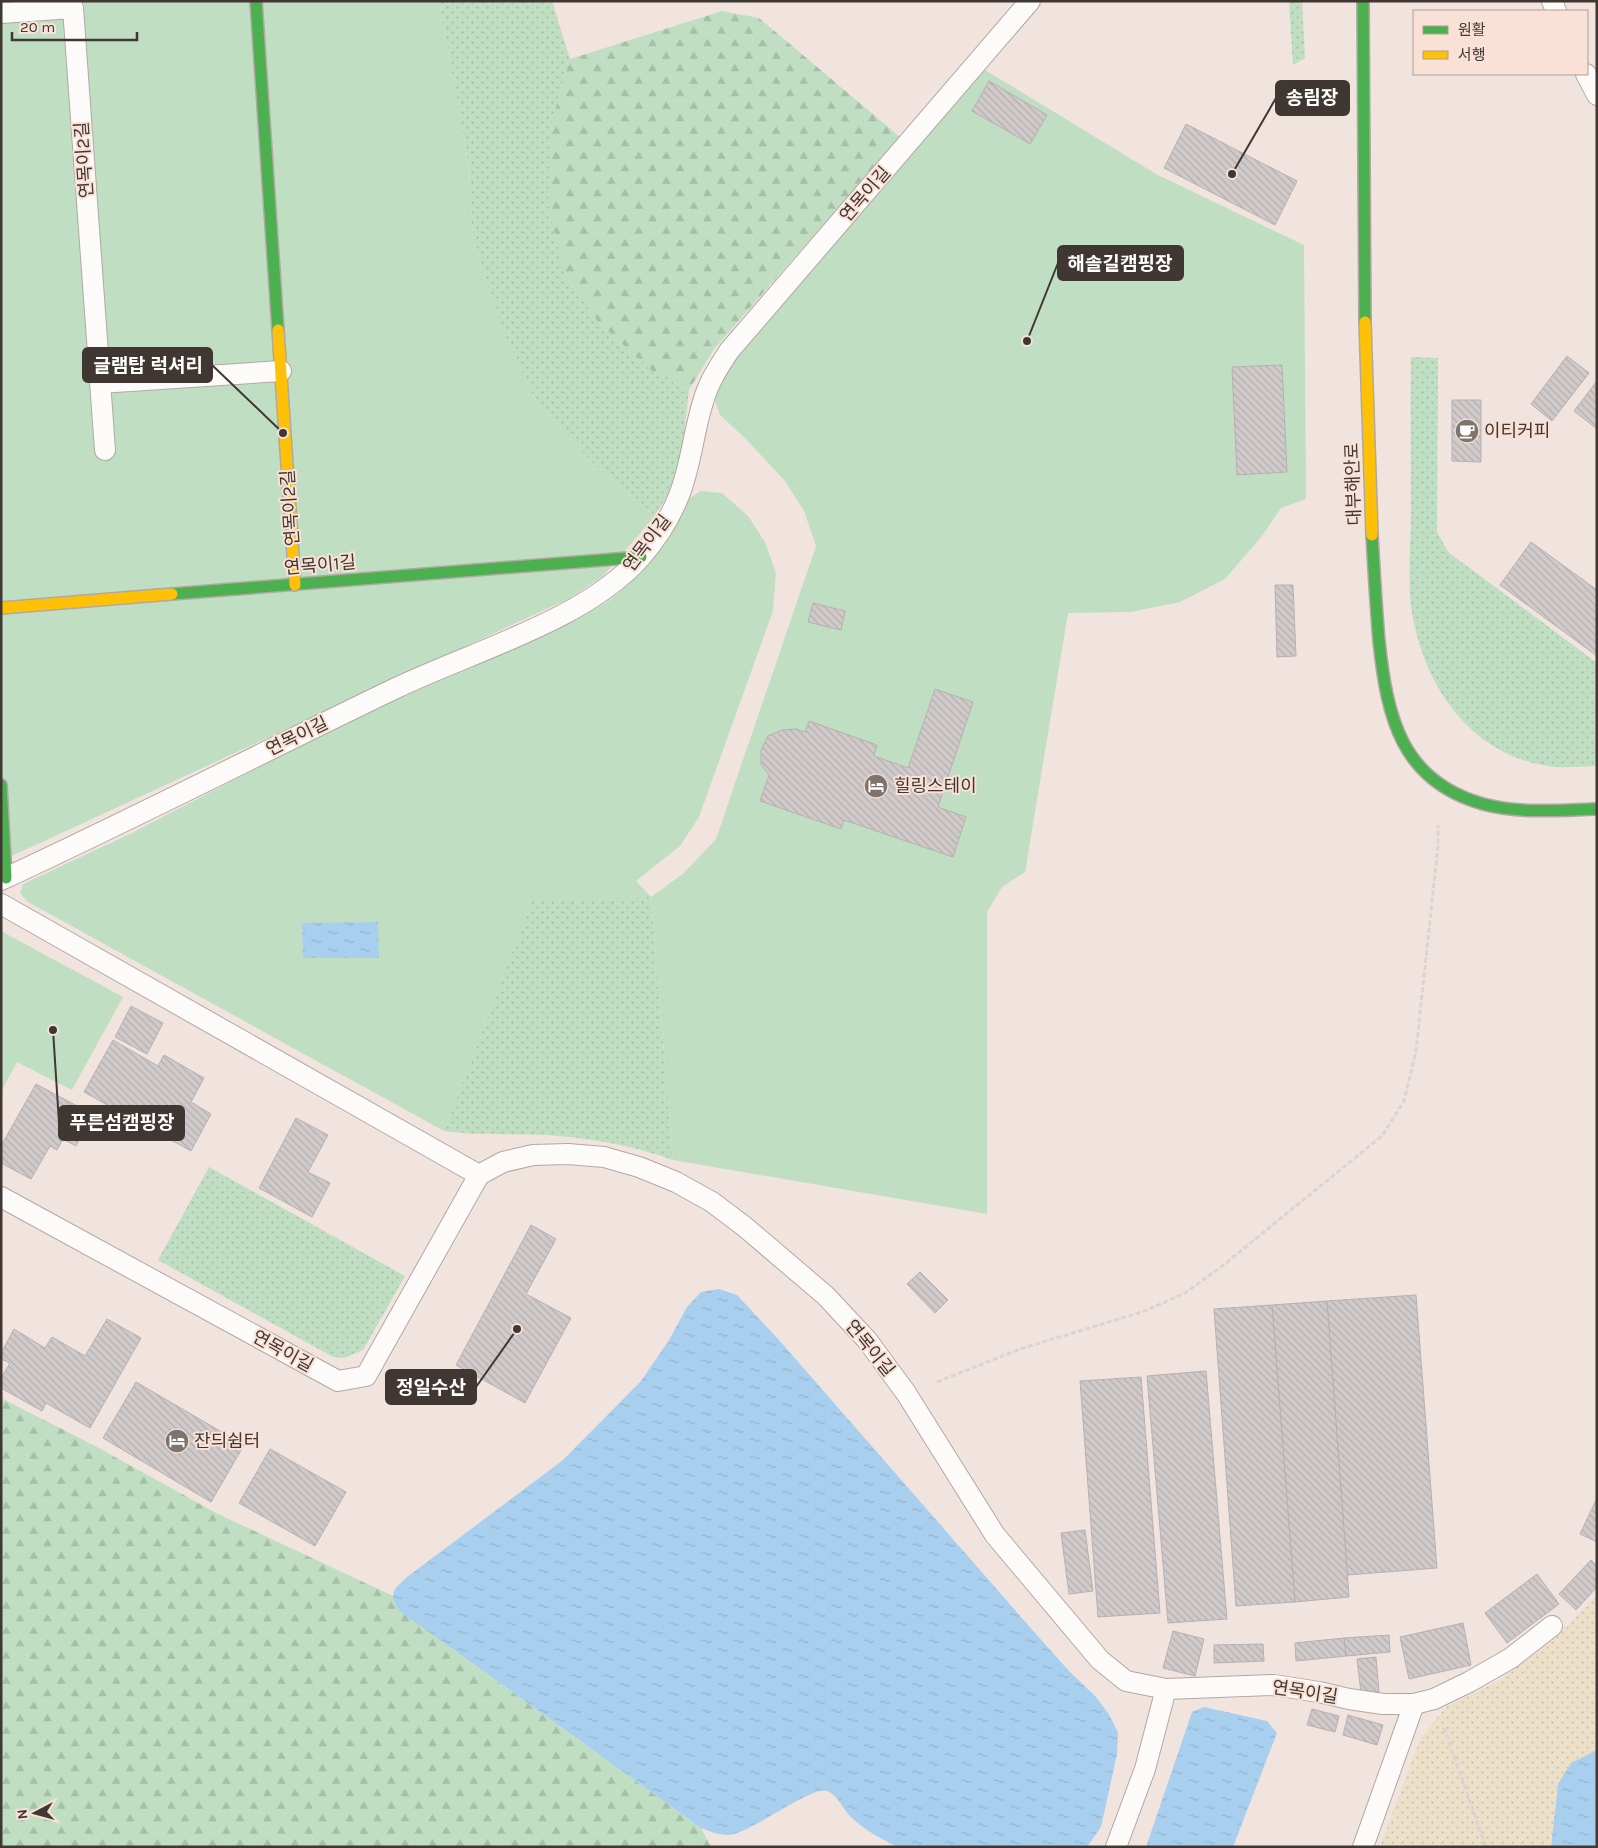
<svg xmlns="http://www.w3.org/2000/svg" width="1598" height="1848" font-family="Karla,'Noto Sans KR',sans-serif">
  <style>
    .grass { fill: url(#grass-dots) }
    .forest { fill: url(#forest-firs) }
    .sand { fill: url(#sand-dots) }
    .park { fill: #c0dec2 }
    .water { fill: url(#water-ripples) }
    .building { fill: url(#building-back-hatch); stroke: #b8b0b1 }
    .lines { fill: none; stroke-linecap: round; stroke-linejoin: round }
    .lane-casing { stroke: #b1a8a3; stroke-width: 22 }
    .fast-casing { stroke: #b1a8a3; stroke-width: 14 }
    .slow-casing { stroke: #b1a8a3; stroke-width: 14 }
    .path { stroke: #d8d5d3; stroke-width: 3; stroke-dasharray: 5 2.5; stroke-linecap: butt }
    .lane { stroke: #fdfbfa; stroke-width: 20 }
    .fast { stroke: #4caf50; stroke-width: 11 }
    .slow { stroke: #ffc107; stroke-width: 11 }
    .labels { text-anchor: middle; stroke-width: 4; stroke-linejoin: round; paint-order: stroke }
    .street-label { font-size: 18px; fill: #403732; stroke: #f9e1d6 }
    .poi-label { font-size: 18px; fill: #403732; stroke: #f9e1d6; text-anchor: start }
    .leader { fill: none; stroke: #403732; stroke-width: 2 }
    .callout-dot { fill: #403732; stroke: #f9e1d6; stroke-width: 2 }
    .callout { fill: #403732; stroke: #403732; stroke-width: 2 }
    .callout-label { font-size: 19px; text-anchor: middle; font-weight: bold; fill: #fff }
  </style>
  <defs>
    <pattern id="grass-dots" width="8" height="8" patternUnits="userSpaceOnUse" patternTransform="scale(1.25)"><rect width="8" height="8" fill="#c0dec2"/><path d="M2 2h.1M6 6h.1" fill="none" stroke="#a6bfa7" stroke-width="1.8" stroke-linecap="round"/></pattern>
    <pattern id="forest-firs" width="22" height="20" patternUnits="userSpaceOnUse" patternTransform="scale(1.25)"><rect width="22" height="20" fill="#c0dec2"/><path d="M5 1l3.5 6h-7zM16 11l3.5 6h-7z" fill="#a6bfa7"/></pattern>
    <pattern id="sand-dots" width="8" height="8" patternUnits="userSpaceOnUse" patternTransform="scale(1.25)"><rect width="8" height="8" fill="#ece0c9"/><path d="M2 2h.1M6 6h.1" fill="none" stroke="#cbc1ad" stroke-width="1.8" stroke-linecap="round"/></pattern>
    <pattern id="water-ripples" width="26" height="14" patternUnits="userSpaceOnUse" patternTransform="scale(1.25)"><rect width="26" height="14" fill="#a8d0ee"/><path d="M2 4q2-2 4 0t4 0M15 11q2-2 4 0t4 0" fill="none" stroke="#92b3cd"/></pattern>
    <pattern id="building-back-hatch" width="6" height="6" patternUnits="userSpaceOnUse" patternTransform="scale(1.25)"><rect width="6" height="6" fill="#d1caca"/><path d="M-1 5l2 2M0 0l6 6M5-1l2 2" fill="none" stroke="#b4aeae"/></pattern>
  </defs>
  <rect width="100%" height="100%" fill="#f1e4de"/>
  <g class="grass">
    <path d="M439 1H552L570 59 552 120 598 322 653 372 689 390 682 452 672 487 655 516 592 463 537 403 502 330 473 241 469 167Z"/>
    <path d="M1289 1H1302L1305 58 1293 65Z"/>
    <path d="M1411 357 1438 358 1437 532 1448 552 1597 663V766C1581 766 1563 769 1548 766 1470 754 1425 687 1412 613 1407 582 1411 540 1411 508 1411 457 1410 407 1411 357Z"/>
    <path d="M651 897 673 1160C631 1145 589 1138 545 1135 511 1133 478 1136 444 1131L532 900Z"/>
    <path d="M209 1167 405 1276 363 1350 344 1358 333 1357 158 1260Z"/>
  </g>
  <g class="forest">
    <path d="M722 11 759 18 900 137 714 349 689 390 653 372 598 322 564 274 548 203 552 120 570 59Z"/>
    <path d="M1 1398 97 1447 218 1514 393 1596 395 1604 452 1649 701 1828 711 1847H1Z"/>
  </g>
  <path class="sand" d="M1597 1595V1750L1558 1784 1551 1847H1380L1420 1739 1446 1707 1500 1680 1554 1640Z"/>
  <g class="park">
    <path d="M1 1H439L469 167 473 241 502 330 537 403 592 463 655 516 603 576 568 599 1 861Z"/>
    <path d="M985 70 1156 174 1304 245 1306 499 1281 508 1262 536 1225 579 1180 602 1131 612 1068 613 1025 872 1002 887 987 912V1214L673 1160 651 897 532 901 444 1131 28 902 20 893 23 884 134 832 285 753 440 678 574 621 610 600 629 584 656 554 688 499 701 491 722 493 748 516 765 542 776 573 773 611 699 817 680 846 636 881 651 897 684 873 716 839 816 546 804 511 785 481 745 438 720 415 715 401 719 382 733 358Z"/>
    <path d="M1 931 123 997 72 1090 17 1062 1 1092Z"/>
  </g>
  <g class="water">
    <path d="M378 922 379 958H303L302 923Z"/>
    <path d="M719 1289 737 1295 779 1340 1028 1625 1069 1671 1096 1697 1108 1713 1118 1732 1117 1754 1101 1827 1087 1847H898C881 1839 864 1830 850 1816 842 1808 838 1795 827 1791 812 1786 756 1829 734 1834 722 1837 712 1832 701 1828L401 1612C387 1595 393 1590 407 1577L563 1460 641 1381 669 1340 687 1307 701 1292Z"/>
    <path d="M1204 1707 1267 1721 1277 1733 1233 1847H1146L1192 1712Z"/>
    <path d="M1597 1750V1847H1551L1558 1784 1571 1763Z"/>
  </g>
  <g class="building">
    <path d="M989 81 1047 115 1030 144 972 111Z"/>
    <path d="M1186 124 1297 181 1275 225 1164 168Z"/>
    <path d="M1567 356 1589 373 1552 421 1531 404Z"/>
    <path d="M1282 365 1287 472 1237 475 1232 367Z"/>
    <path d="M1597 381V429L1574 411Z"/>
    <path d="M1452 400H1481V462L1452 461Z"/>
    <path d="M1531 542 1597 590V656L1500 585Z"/>
    <path d="M1275 585H1293L1296 656 1277 657Z"/>
    <path d="M813 603 845 611 841 630 808 622Z"/>
    <path d="M935 689 973 702 938 807 966 817 953 857 844 820 841 829 760 801 769 775 761 764V750L768 736 782 730 796 729 805 732 809 721 877 745 874 756 908 768Z"/>
    <path d="M131 1006 163 1023 147 1054 115 1037Z"/>
    <path d="M113 1040 158 1066 164 1055 204 1078 191 1102 211 1114 191 1151 84 1092Z"/>
    <path d="M36 1084 92 1114 76 1146 63 1139 57 1150 50 1146 31 1179 1 1163V1146Z"/>
    <path d="M296 1118 328 1135 308 1172 330 1183 312 1217 259 1188Z"/>
    <path d="M531 1225 556 1239 526 1294 571 1318 525 1403 456 1365Z"/>
    <path d="M920 1272 948 1300 935 1313 907 1284Z"/>
    <path d="M1416 1295 1437 1568 1347 1575 1327 1301Z"/>
    <path d="M1327 1301 1349 1597 1295 1602 1272 1305Z"/>
    <path d="M1272 1305 1295 1602 1236 1606 1214 1309Z"/>
    <path d="M107 1319 141 1338 90 1428 46 1403 42 1411 1 1388V1378L10 1363 1 1359V1353L14 1329 45 1348 52 1337 85 1356Z"/>
    <path d="M1206 1371 1227 1619 1168 1623 1147 1376Z"/>
    <path d="M1141 1377 1160 1613 1098 1617 1080 1381Z"/>
    <path d="M136 1382 244 1445 211 1502 103 1438Z"/>
    <path d="M270 1449 346 1492 315 1546 239 1503Z"/>
    <path d="M1597 1498V1542L1580 1534Z"/>
    <path d="M1085 1530 1093 1591 1069 1594 1061 1533Z"/>
    <path d="M1591 1560 1597 1566V1587L1576 1610 1559 1594Z"/>
    <path d="M1537 1574 1559 1604 1507 1643 1485 1613Z"/>
    <path d="M1463 1623 1471 1665 1409 1679 1400 1637Z"/>
    <path d="M1173 1631 1204 1639 1195 1676 1163 1668Z"/>
    <path d="M1389 1635 1390 1652 1346 1656 1344 1638Z"/>
    <path d="M1344 1638 1346 1656 1296 1661 1295 1643Z"/>
    <path d="M1263 1644 1264 1661 1214 1663V1645Z"/>
    <path d="M1376 1657 1379 1692 1361 1693 1357 1659Z"/>
    <path d="M1312 1709 1339 1716 1335 1732 1307 1725Z"/>
    <path d="M1348 1715 1383 1725 1377 1745 1343 1735Z"/>
  </g>
  <g class="lines">
    <g class="lane-casing">
      <g id="lane">
        <path d="M1552 1 1556 11"/>
        <path d="M1 13 73 8 105 450"/>
        <path d="M1586 74 1597 95"/>
        <path d="M100 383 281 371"/>
        <path d="M1 880C133 819 263 752 394 689 470 652 584 621 640 558 655 541 669 520 678 498 691 468 693 433 703 402 708 383 718 368 729 351L1030 1"/>
        <path d="M1 904 479 1175 366 1376 338 1381 1 1197"/>
        <path d="M479 1175 503 1162 533 1155 568 1154 604 1157 639 1167 676 1182 712 1202 745 1227 826 1296 867 1340 906 1393 995 1535 1100 1660 1126 1681 1166 1689 1274 1685 1319 1692 1349 1699 1383 1704H1414L1434 1699 1469 1682 1511 1658 1552 1626"/>
        <path d="M1116 1847 1145 1769 1166 1689"/>
        <path d="M1363 1847 1414 1704"/>
      </g>
    </g>
    <g class="fast-casing">
      <g id="fast">
        <path d="M256 1 278 330"/>
        <path d="M1363 1 1365 322"/>
        <path d="M1372 535C1374 570 1376 606 1379 641 1387 717 1401 781 1483 804 1520 814 1560 810 1597 809"/>
        <path d="M172 594 641 557"/>
        <path d="M1 785 6 878"/>
      </g>
    </g>
    <g class="slow-casing">
      <g id="slow">
        <path d="M1365 322 1372 535"/>
        <path d="M278 330 295 585"/>
        <path d="M1 608 172 594"/>
      </g>
    </g>
    <g class="path">
      <path d="M937 1382 1020 1349 1145 1311 1185 1293 1221 1267 1382 1136 1404 1101 1416 1051 1438 846V825"/>
      <path d="M1444 1728 1486 1847"/>
    </g>
    <use href="#lane" class="lane"/>
    <use href="#fast" class="fast"/>
    <use href="#slow" class="slow"/>
  </g>
  <defs>
    <g id="cafe-disc" transform="scale(1.25)"><circle r="9.5" fill="#7e746e" stroke="#f9e1d6"/><path d="M-5.5-4.5H6V0H3Q3 3.5 0 3.5H-2.5Q-5.5 3.5-5.5 0ZM3-3.2v2h1.7v-2ZM-6 4.5H4V6H-6Z" fill="#fff"/></g>
    <g id="hotel-disc" transform="scale(1.25)"><circle r="9.5" fill="#7e746e" stroke="#f9e1d6"/><path d="M-6-4.5h1.5V1H6V5H4.5V3h-9V5H-6ZM-4 0a1.8 1.8 0 1 1 3.6 0ZM.5 0V-2.5h3Q6-2.5 6 0Z" fill="#fff"/></g>
  </defs>
  <g fill-rule="evenodd">
    <use href="#cafe-disc" x="1467" y="431"/>
    <use href="#hotel-disc" x="876" y="786"/>
    <use href="#hotel-disc" x="177" y="1441"/>
  </g>
  <g class="labels">
    <g class="street-label">
      <text transform="translate(84 160) rotate(-94)" y="6">연목이2길</text>
      <text transform="translate(865 194) rotate(-49)" y="6">연목이길</text>
      <text transform="translate(1353 484) rotate(-92)" y="6">대부해안로</text>
      <text transform="translate(290 508) rotate(-94)" y="6">연목이2길</text>
      <text transform="translate(647 543) rotate(-53)" y="6">연목이길</text>
      <text transform="translate(320 565) rotate(-5)" y="6">연목이1길</text>
      <text transform="translate(297 736) rotate(-26)" y="6">연목이길</text>
      <text transform="translate(870 1348) rotate(51)" y="6">연목이길</text>
      <text transform="translate(283 1351) rotate(29)" y="6">연목이길</text>
      <text transform="translate(1305 1692) rotate(9)" y="6">연목이길</text>
    </g>
    <g class="poi-label">
      <text x="1484" y="437">이티커피</text>
      <text x="894" y="792">힐링스테이</text>
      <text x="194" y="1447">잔듸쉼터</text>
    </g>
  </g>
  <path class="leader" d="M1232 174L1276 98M1027 341L1058 263M283 433L212 365M53 1030L59 1123M517 1329L476 1387"/>
  <g class="callout-dot">
    <circle cx="1232" cy="174" r="5"/>
    <circle cx="1027" cy="341" r="5"/>
    <circle cx="283" cy="433" r="5"/>
    <circle cx="53" cy="1030" r="5"/>
    <circle cx="517" cy="1329" r="5"/>
  </g>
  <g class="callout">
    <rect x="1276" y="81" width="73" height="34" rx="5"/>
    <rect x="1058" y="246" width="125" height="34" rx="5"/>
    <rect x="83" y="348" width="129" height="34" rx="5"/>
    <rect x="59" y="1106" width="125" height="34" rx="5"/>
    <rect x="386" y="1370" width="90" height="34" rx="5"/>
  </g>
  <g class="callout-label">
    <text x="1312" y="104">송림장</text>
    <text x="1120" y="270">해솔길캠핑장</text>
    <text x="148" y="372">글램탑 럭셔리</text>
    <text x="122" y="1129">푸른섬캠핑장</text>
    <text x="431" y="1394">정일수산</text>
  </g>
  <rect width="1598" height="1848" fill="none" stroke="#403732" stroke-width="5"/>
  <rect x="1413" y="10" width="175" height="65" fill="#f9e1d6" stroke="#af9d94"/>
  <rect x="1423" y="26" width="25" height="8" fill="#4caf50" stroke="#af9d94"/>
  <text x="1458" y="35" font-size="15" fill="#403732">원활</text>
  <rect x="1423" y="51" width="25" height="8" fill="#ffc107" stroke="#af9d94"/>
  <text x="1458" y="60" font-size="15" fill="#403732">서행</text>
  <g transform="translate(35 1813) rotate(264)" stroke="#f9e1d6" stroke-width="4" paint-order="stroke">
  <path d="M0-4L9 19L0 12L-9 19Z" fill="#403732"/>
  <text y="-8" font-size="14" font-weight="bold" text-anchor="middle" fill="#403732">N</text>
  </g>
  <path d="M12 32v8h125v-8" fill="none" stroke="#403732" stroke-width="2.5"/>
  <text x="20" y="32" font-size="15" fill="#403732" stroke="#f9e1d6" stroke-width="4" paint-order="stroke">20 m</text>
</svg>
